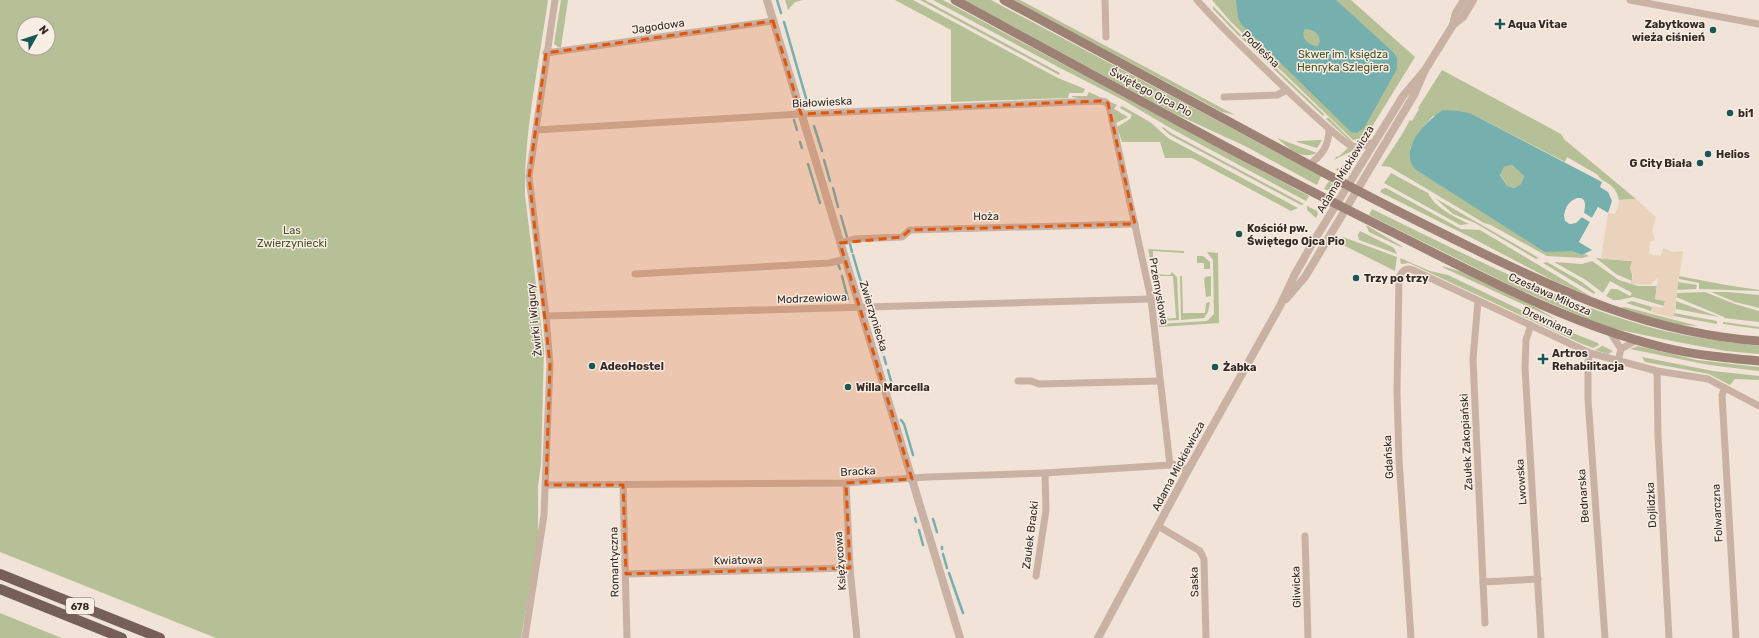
<svg xmlns="http://www.w3.org/2000/svg" width="1759" height="638" font-family="Rubik,sans-serif">
  <style>
    .green { fill: #b5c097; fill-rule: evenodd }
    .plaza { fill: #ead3bd }
    .water { fill: #75afae; fill-rule: evenodd }
    .pier { fill: #f1e3d7 }
    .lines { fill: none; stroke-linecap: round; stroke-linejoin: round }
    .stream { stroke: #75afae; stroke-width: 2.5 }
    .minor { stroke: #c9b2a3; stroke-width: 7 }
    .tertiary { stroke: #c9b2a3; stroke-width: 8 }
    .secondary { stroke: #9d8174; stroke-width: 9 }
    .primary { stroke: #765f56; stroke-width: 10 }
    .marked { fill: #df570d; fill-opacity: 0.2; stroke: #df570d; stroke-width: 3; stroke-dasharray: 8 5; stroke-linejoin: round }
    .poi-dot { fill: #1a5656; stroke: #f9eee3; stroke-width: 1.5 }
    .labels { text-anchor: middle; stroke-width: 3; stroke-linejoin: round; paint-order: stroke }
    .shield { fill: #f9eee3; stroke: #6f645e; stroke-width: 1 }
    .shield-label { font-size: 10px; font-weight: bold; fill: #342925 }
    .poi-label { font-size: 11px; font-weight: bold; fill: #342925; stroke: #f9eee3; text-anchor: start }
    .street-label { font-size: 11px; fill: #342925; stroke: #f9eee3 }
    .park-label { font-size: 11px; fill: #465328; stroke: #f9eee3 }
  </style>
  <rect width="100%" height="100%" fill="#f1e3d7"/>
  <g class="green">
    <path d="M0 0H548C539 64 524 131 525 195L544 350 541 464 538 486V540L521 638H216L0 552ZM24 24H48V48H24Z"/>
    <path d="M561 0H568L561 47H558L554 44Z"/>
    <path d="M785 0H803L795 2 788 10Z"/>
    <path d="M895 0H913L1058 78 1085 89 1083 93H1069L1068 98 951 102V30Z"/>
    <path d="M920 0H925L1060 73 1059 75Z"/>
    <path d="M933 0H943L1309 196 1306 201 1172 129 1123 100 1062 69Z"/>
    <path d="M964 0H991L1321 176 1317 185 1245 146 1173 113Z"/>
    <path d="M1013 0H1020L1235 115 1222 112Z"/>
    <path d="M1212 0H1351L1415 57 1365 138 1353 140 1231 22Z"/>
    <path d="M1213 6 1236 30 1323 113 1324 115 1323 116 1235 32 1213 9Z"/>
    <path d="M1442 70 1561 134 1565 140 1636 199 1619 200C1615 181 1602 184 1598 175L1567 157 1565 162 1472 114 1433 116 1424 126 1410 148 1416 170 1545 251H1572L1582 255 1585 254 1589 256 1582 258 1547 256 1491 225 1484 223 1390 167 1381 166 1401 136 1410 120 1412 121 1419 109 1418 108Z"/>
    <path d="M1089 92 1117 105 1114 109 1128 117 1116 123 1111 104 1072 97V96H1087Z"/>
    <path d="M1122 106 1150 122 1168 138 1298 208 1291 211 1192 158H1165L1160 142H1122L1117 127 1130 119 1132 115 1120 108Z"/>
    <path d="M1327 118H1329L1354 143 1351 142 1326 119Z"/>
    <path d="M1163 127 1171 133 1304 204 1301 205 1170 135 1162 128Z"/>
    <path d="M1277 138 1317 153C1300 160 1290 149 1277 138Z"/>
    <path d="M1322 140 1317 148 1297 142V141Z"/>
    <path d="M1348 148 1356 149 1334 160 1337 156 1338 157Z"/>
    <path d="M1352 160 1354 161 1349 169 1345 172 1335 170Z"/>
    <path d="M1512 165 1524 176 1521 184 1514 188 1507 186 1500 174 1504 167Z"/>
    <path d="M1391 173 1428 193C1435 208 1455 217 1469 224L1460 225 1384 183Z"/>
    <path d="M1329 181 1337 188 1336 191 1333 192 1324 189Z"/>
    <path d="M1386 188 1461 229 1480 230 1592 297 1554 281 1472 238 1380 192 1382 189Z"/>
    <path d="M1435 198 1539 258 1536 259 1475 223 1453 214Z"/>
    <path d="M1307 206 1317 211 1318 214 1316 218 1307 210Z"/>
    <path d="M1372 209C1458 251 1547 297 1639 324 1678 336 1719 341 1759 346V354L1726 351 1677 342 1611 328 1592 321 1516 288 1369 215Z"/>
    <path d="M1366 225 1403 247H1401L1369 232Z"/>
    <path d="M1360 231 1394 248 1397 254 1359 240 1358 235Z"/>
    <path d="M1343 237 1397 257 1395 271 1339 243Z"/>
    <path d="M1148 249 1184 251V253L1153 251V259H1150Z"/>
    <path d="M1207 252 1218 253 1219 323 1159 327V324L1207 321 1214 314 1213 260Z"/>
    <path d="M1197 256H1203L1210 262V269H1204V263H1197Z"/>
    <path d="M1400 258 1430 271 1448 275 1550 324 1598 343 1599 345 1593 348 1580 343 1409 263 1401 264Z"/>
    <path d="M1596 258 1632 261C1630 269 1633 274 1632 281L1616 274Z"/>
    <path d="M1592 261 1619 280 1638 286H1657L1655 299 1665 301 1664 306 1633 297 1619 300H1613L1606 296 1611 289H1617L1630 296 1632 293 1610 281 1603 293 1586 280 1554 262 1582 264Z"/>
    <path d="M1547 262 1582 282 1595 292 1594 294 1543 263Z"/>
    <path d="M1442 266 1462 272 1535 307 1557 320 1444 268Z"/>
    <path d="M1172 272 1177 277 1179 320 1159 321 1158 319 1176 318 1173 276H1154L1153 274 1170 275Z"/>
    <path d="M1180 276H1182L1183 313H1205L1206 303 1210 302 1208 312 1204 318 1181 320Z"/>
    <path d="M1211 276V296L1206 297 1204 279 1205 277Z"/>
    <path d="M1679 276 1726 285 1759 290V291L1699 289V283L1679 279Z"/>
    <path d="M1678 282 1697 285 1696 289 1677 290Z"/>
    <path d="M1705 292 1735 304 1759 311V322L1724 318V317L1676 297 1677 293Z"/>
    <path d="M1711 292H1728L1759 295V308L1735 302Z"/>
    <path d="M1632 301 1652 307 1651 311 1626 303Z"/>
    <path d="M1676 301 1719 317 1676 309Z"/>
    <path d="M1625 307 1698 326C1671 326 1645 315 1619 308Z"/>
    <path d="M1674 313 1717 321V324L1673 316Z"/>
    <path d="M1723 322 1759 327V329L1723 324Z"/>
    <path d="M1602 346H1603L1613 351 1608 354 1595 350Z"/>
    <path d="M1638 346 1697 360 1759 367V371L1709 365 1630 349Z"/>
    <path d="M1642 357 1713 371 1759 376V380L1735 379 1730 385 1709 374 1645 362Z"/>
    <path d="M0 613 54 635 62 638H0Z"/>
  </g>
  <path class="plaza" d="M1636 199 1656 217 1652 231 1655 240 1650 242 1649 254 1661 256 1663 248 1673 252 1683 251 1676 299V309L1673 318 1651 312 1653 306 1663 308 1665 301 1655 299 1658 277 1650 285 1630 284 1633 277 1630 268 1632 261 1601 259 1608 213 1615 214 1618 207 1619 200Z"/>
  <g class="water">
    <path d="M1236 0H1336L1393 52 1397 58V69L1364 128 1357 133 1351 132 1241 24 1238 18ZM1305 29C1313 29 1319 33 1320 41L1318 46C1310 47 1299 37 1305 29Z"/>
    <path d="M1443 110 1459 111 1472 114 1602 182 1600 187 1608 192 1612 201 1608 213 1598 207 1592 218 1584 213 1585 203 1579 198C1568 199 1563 211 1565 221L1572 224 1582 217 1590 222 1579 242 1592 250 1582 255 1572 251 1545 252 1416 170C1397 150 1426 121 1443 110ZM1512 165 1524 176 1521 184 1514 188 1507 186 1500 175 1504 167Z"/>
  </g>
  <path class="pier" d="M1577 198H1581L1584 200 1585 205 1584 213 1592 218 1598 207 1608 213 1607 215 1599 210 1594 219 1591 220 1582 214 1583 204 1579 200 1572 203 1567 212 1566 218 1570 222 1575 221 1581 215 1592 221 1582 241 1594 248V250L1579 242 1590 222 1582 217 1576 223 1569 224 1565 220 1564 215 1567 206Z"/>
  <g class="lines">
    <g class="stream">
      <path d="M777 0 781 13"/>
      <path d="M784 22 808 105"/>
      <path d="M794 120 797 130"/>
      <path d="M814 126 822 151"/>
      <path d="M800 142 802 148"/>
      <path d="M824 160 830 181"/>
      <path d="M808 164 820 203"/>
      <path d="M833 188 838 207"/>
      <path d="M841 216 847 237"/>
      <path d="M850 244 852 252"/>
      <path d="M853 255 866 299"/>
      <path d="M838 264 840 269"/>
      <path d="M842 276 848 299"/>
      <path d="M871 316 882 352"/>
      <path d="M884 357 886 364"/>
      <path d="M888 370 892 385"/>
      <path d="M901 420 904 424 913 455"/>
      <path d="M915 518 916 522"/>
      <path d="M933 519 937 532"/>
      <path d="M919 530 923 545"/>
      <path d="M942 547V549"/>
      <path d="M943 554 947 568"/>
      <path d="M949 573 963 613"/>
    </g>
    <g class="minor">
      <path d="M1105 0 1106 37"/>
      <path d="M1197 0C1218 24 1241 46 1264 68 1291 94 1318 121 1348 144 1356 150 1366 145 1374 142"/>
      <path d="M1630 0 1759 24"/>
      <path d="M546 53 773 21"/>
      <path d="M1224 97 1277 95 1287 90"/>
      <path d="M536 130 801 114 1071 102 1101 101 1106 102 1109 106 1151 299 1170 465 1173 464 1188 470"/>
      <path d="M1309 165C1322 155 1329 146 1329 129"/>
      <path d="M840 243 854 239 902 237 910 230 1135 224"/>
      <path d="M635 274 829 263 846 259"/>
      <path d="M1478 301 1473 359 1483 582 1538 579"/>
      <path d="M546 316 1151 299"/>
      <path d="M1531 325 1526 340 1525 368 1541 638"/>
      <path d="M1610 332 1621 349 1618 361"/>
      <path d="M1621 349 1637 340"/>
      <path d="M1590 353 1588 362V399L1605 638"/>
      <path d="M1657 371 1658 436 1669 638"/>
      <path d="M1018 381H1031L1039 384 1160 381"/>
      <path d="M1725 388 1722 395 1736 638"/>
      <path d="M846 483 850 568 857 638"/>
      <path d="M546 485 846 483 927 477 1045 473 1170 465"/>
      <path d="M623 485 627 638"/>
      <path d="M1158 526 1200 551 1204 559 1206 638"/>
      <path d="M1305 536 1308 638"/>
      <path d="M626 574 850 568"/>
      <path d="M1036 576 1046 510 1045 473"/>
      <path d="M1483 582 1485 623"/>
      <path d="M525 638 544 515 550 364 546 316 529 177 555 0"/>
      <path d="M1411 638 1399 460 1397 392 1399 278C1401 272 1405 267 1413 270L1590 353 1657 371 1708 379 1759 406"/>
    </g>
    <g class="tertiary">
      <path d="M767 0 960 638"/>
      <path d="M1453 25 1463 17 1473 0"/>
      <path d="M1286 299 1305 277 1414 95 1425 70 1453 25 1456 13 1464 0"/>
      <path d="M1098 638 1188 470 1280 306 1294 276 1312 244 1403 96 1425 70"/>
    </g>
    <g class="secondary">
      <path d="M955 0C1099 78 1242 158 1388 230 1477 274 1565 323 1662 347 1694 355 1727 358 1759 361"/>
      <path d="M1004 0C1112 58 1220 117 1328 175 1375 200 1423 224 1470 247 1566 294 1651 333 1759 341"/>
    </g>
    <g class="primary">
      <path d="M0 574 160 638"/>
      <path d="M0 589 122 638"/>
    </g>
  </g>
  <path class="marked" d="M773 21 801 114 1071 102 1101 101 1108 103 1135 224 910 230 902 237 840 243 912 479 846 483 850 568 626 574 623 485H546L550 364 529 177 546 53Z"/>
  <g class="poi-dot">
    <path d="M1498 18h4v4h4v4h-4v4h-4v-4h-4v-4h4z"/>
    <circle cx="1713" cy="30" r="4"/>
    <circle cx="1730" cy="113" r="4"/>
    <circle cx="1708" cy="154" r="4"/>
    <circle cx="1700" cy="163" r="4"/>
    <circle cx="1239" cy="234" r="4"/>
    <circle cx="1356" cy="278" r="4"/>
    <path d="M1541 353h4v4h4v4h-4v4h-4v-4h-4v-4h4z"/>
    <circle cx="592" cy="366" r="4"/>
    <circle cx="1215" cy="367" r="4"/>
    <circle cx="848" cy="387" r="4"/>
  </g>
  <g class="labels">
    <rect class="shield" x="66" y="598" width="28" height="16" rx="3"/>
    <g class="shield-label">
      <text x="80" y="610">678</text>
    </g>
    <g class="poi-label">
      <text x="1508" y="28">Aqua Vitae</text>
      <text x="1705" y="28" text-anchor="end">Zabytkowa<tspan x="1705" dy="13">wieża ciśnień</tspan></text>
      <text x="1738" y="117">bi1</text>
      <text x="1716" y="158">Helios</text>
      <text x="1692" y="167" text-anchor="end">G City Biała</text>
      <text x="1247" y="232">Kościół pw.<tspan x="1247" dy="13">Świętego Ojca Pio</tspan></text>
      <text x="1364" y="282">Trzy po trzy</text>
      <text x="1552" y="357">Artros<tspan x="1552" dy="13">Rehabilitacja</tspan></text>
      <text x="600" y="370">AdeoHostel</text>
      <text x="1223" y="371">Żabka</text>
      <text x="856" y="391">Willa Marcella</text>
    </g>
    <g class="street-label">
      <text transform="translate(658 26) rotate(-8)" y="4">Jagodowa</text>
      <text transform="translate(1261 49) rotate(44)" y="4">Podleśna</text>
      <text transform="translate(1151 92) rotate(28)" y="4">Świętego Ojca Pio</text>
      <text transform="translate(822 102) rotate(-3)" y="4">Białowieska</text>
      <text transform="translate(1345 169) rotate(-59)" y="4">Adama Mickiewicza</text>
      <text transform="translate(986 216) rotate(-1)" y="4">Hoża</text>
      <text transform="translate(1159 291) rotate(80)" y="4">Przemysłowa</text>
      <text transform="translate(1550 294) rotate(24)" y="4">Czesława Miłosza</text>
      <text transform="translate(812 298) rotate(-2)" y="4">Modrzewiowa</text>
      <text transform="translate(874 316) rotate(73)" y="4">Zwierzyniecka</text>
      <text transform="translate(534 320) rotate(-96)" y="4">Żwirki i Wigury</text>
      <text transform="translate(1548 321) rotate(25)" y="4">Drewniana</text>
      <text transform="translate(1466 442) rotate(-93)" y="4">Zaułek Zakopiański</text>
      <text transform="translate(1388 457) rotate(-93)" y="4">Gdańska</text>
      <text transform="translate(1178 466) rotate(-62)" y="4">Adama Mickiewicza</text>
      <text transform="translate(858 471) rotate(-3)" y="4">Bracka</text>
      <text transform="translate(1521 482) rotate(-94)" y="4">Lwowska</text>
      <text transform="translate(1583 496) rotate(-94)" y="4">Bednarska</text>
      <text transform="translate(1651 505) rotate(-93)" y="4">Dojlidzka</text>
      <text transform="translate(1717 513) rotate(-93)" y="4">Folwarczna</text>
      <text transform="translate(1030 535) rotate(-83)" y="4">Zaułek Bracki</text>
      <text transform="translate(738 560) rotate(-1)" y="4">Kwiatowa</text>
      <text transform="translate(840 561) rotate(-94)" y="4">Księżycowa</text>
      <text transform="translate(614 562) rotate(-91)" y="4">Romantyczna</text>
      <text transform="translate(1194 582) rotate(-92)" y="4">Saska</text>
      <text transform="translate(1296 587) rotate(-92)" y="4">Gliwicka</text>
    </g>
    <g class="park-label">
      <text x="1343" y="58">Skwer im. księdza<tspan x="1343" dy="13">Henryka Szlegiera</tspan></text>
      <text x="292" y="234">Las<tspan x="292" dy="13">Zwierzyniecki</tspan></text>
    </g>
  </g>
  <g transform="translate(36 36) rotate(51)"><circle r="19" fill="#f9eee3" stroke="#aa9f97"/>
  <path d="M0-3L7 15L0 10L-7 15Z" fill="#1a5656"/>
  <text y="-6" font-size="11" font-weight="bold" text-anchor="middle" fill="#342925">N</text>
  </g>
</svg>
